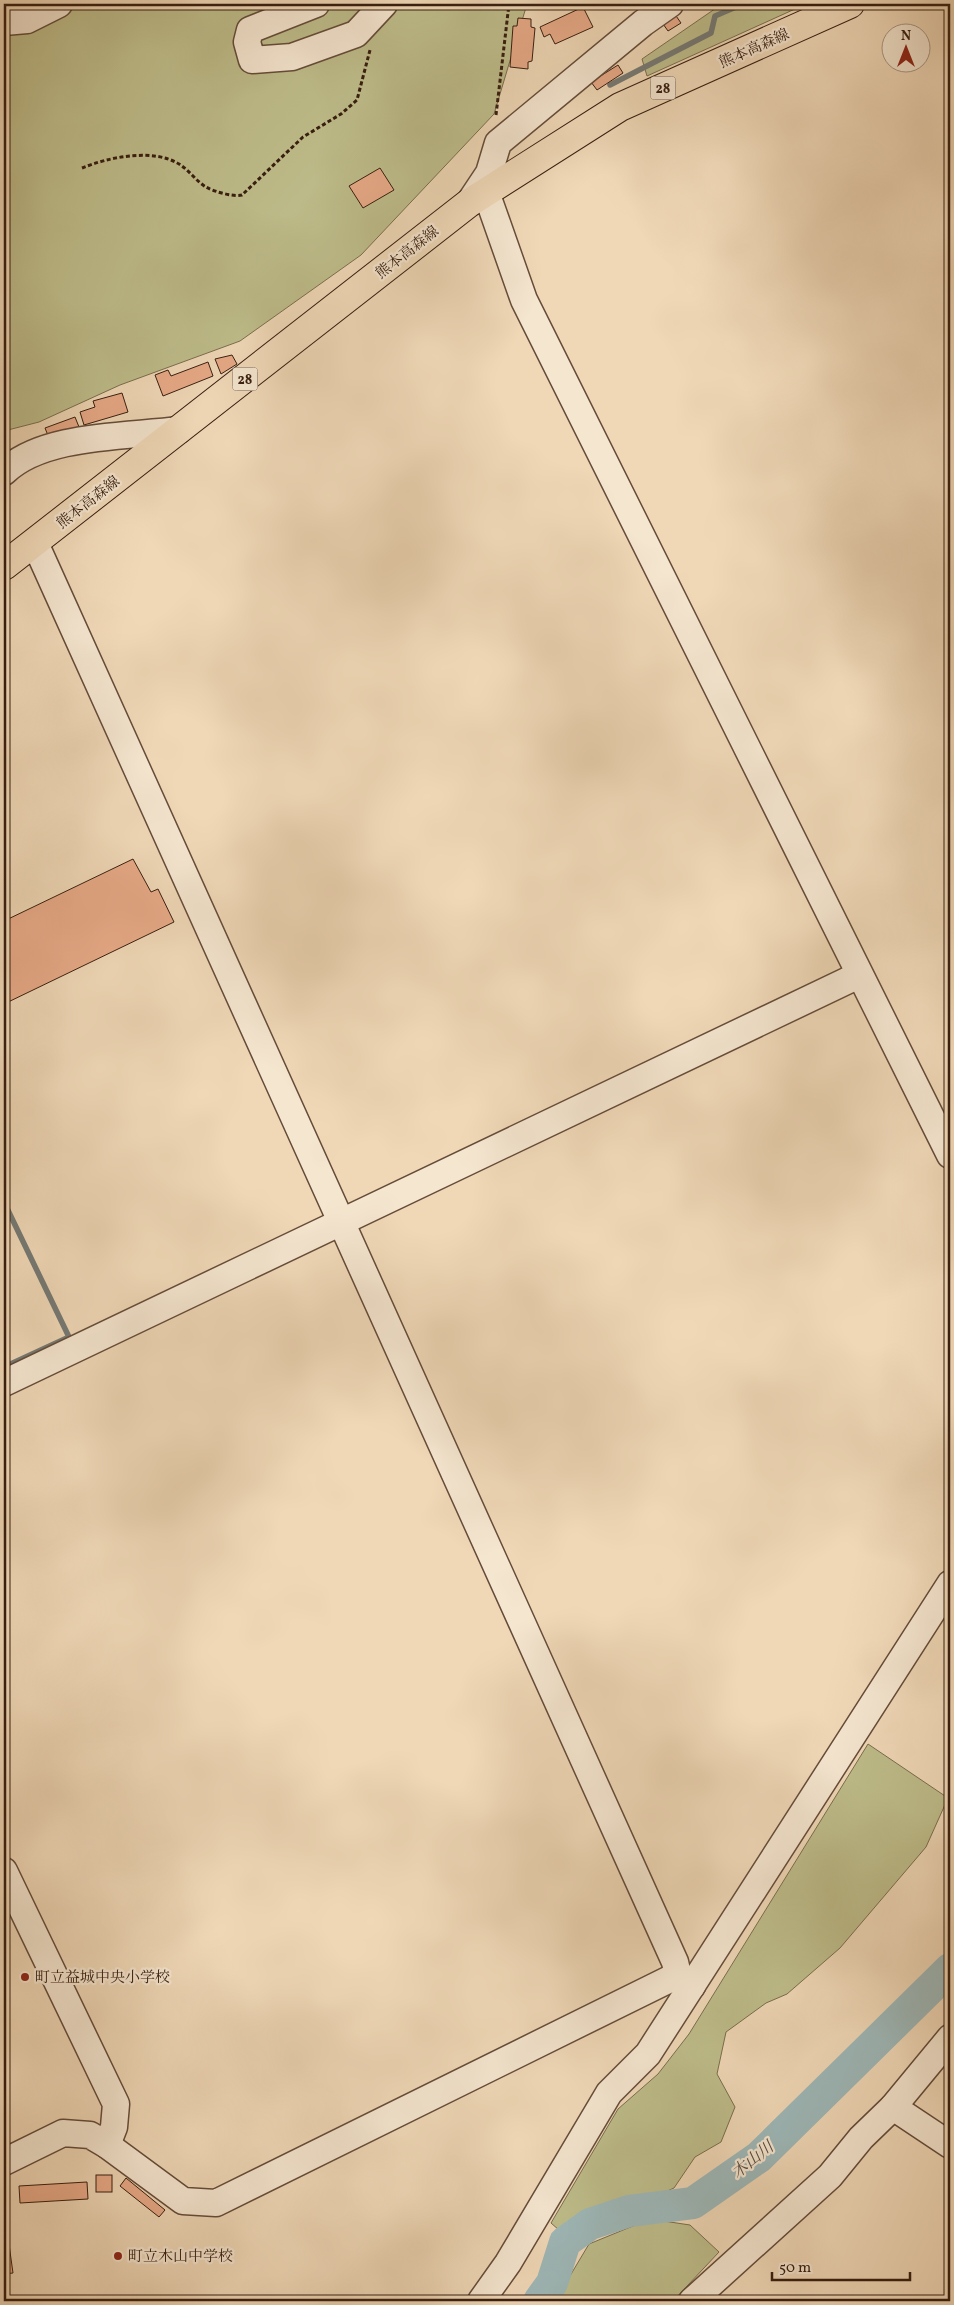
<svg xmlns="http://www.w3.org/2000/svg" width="954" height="2305" font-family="Vollkorn,'Noto Serif JP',serif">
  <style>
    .green { fill: #bebd8b; stroke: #7a6e4e }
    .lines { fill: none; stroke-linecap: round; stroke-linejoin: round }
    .stream { stroke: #757a75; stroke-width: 5.5 }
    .river { stroke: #9eb8b8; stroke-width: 32 }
    .building { fill: #e8aa88; stroke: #371e10 }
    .minor-casing { stroke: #654c3a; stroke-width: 29 }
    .major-casing { stroke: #371e10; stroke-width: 30 }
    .path { stroke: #371e10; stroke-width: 3; stroke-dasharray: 4 2.5; stroke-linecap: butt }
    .minor { stroke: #f5e6d0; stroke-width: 26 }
    .major { stroke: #f0d8b7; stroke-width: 28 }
    .poi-dot { fill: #8f2418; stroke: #f5e6d0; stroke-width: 2 }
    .labels { text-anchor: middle; stroke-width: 4.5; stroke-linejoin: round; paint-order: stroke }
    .shield { fill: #f5e6d0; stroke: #705a4a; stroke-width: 1 }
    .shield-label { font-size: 14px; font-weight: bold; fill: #371e10 }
    .street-label { font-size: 15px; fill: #371e10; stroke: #f5e6d0 }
    .poi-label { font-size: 15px; fill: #371e10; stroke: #f5e6d0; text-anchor: start }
    .water-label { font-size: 16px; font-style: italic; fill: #564c42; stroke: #f5e6d0 }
  </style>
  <rect width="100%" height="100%" fill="#f0d8b7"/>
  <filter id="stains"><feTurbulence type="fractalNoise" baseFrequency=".004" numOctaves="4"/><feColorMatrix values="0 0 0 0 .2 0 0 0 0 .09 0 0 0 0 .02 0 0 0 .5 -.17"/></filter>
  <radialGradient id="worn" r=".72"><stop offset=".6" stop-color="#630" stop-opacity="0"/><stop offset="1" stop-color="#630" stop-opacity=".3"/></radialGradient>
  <g class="green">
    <path d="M4 4H527L494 114 361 255 240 341 120 385 39 422 4 431Z"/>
    <path d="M722 4H806L647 76 642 59Z"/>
    <path d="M868 1744 948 1798 926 1847 840 1948 787 1994 766 2003 726 2032 717 2074 735 2107 721 2142 695 2157 674 2188 647 2200 609 2204 559 2230 551 2223 618 2109 658 2074 689 2034Z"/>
    <path d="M650 2219 690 2225 719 2252 673 2301H555L589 2244Z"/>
  </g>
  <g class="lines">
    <g class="stream">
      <path d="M610 85 711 33 715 16 743 4"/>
      <path d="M4 1202 69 1337 4 1367"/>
    </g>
    <path class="river" d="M539 2301 552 2283 565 2242 590 2224 629 2211 693 2203 759 2157 950 1969"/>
  </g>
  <g class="building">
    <path d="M583 7 593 27 555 44 550 34 544 37 540 27Z"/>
    <path d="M674 13 681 23 668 31 661 21Z"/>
    <path d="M518 18 531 19V27L535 28 532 61 528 62V69L510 67 513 26H517Z"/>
    <path d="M618 65 623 73 597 90 591 82Z"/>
    <path d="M380 168 394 190 363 208 349 186Z"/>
    <path d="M232 355 237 364 221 374 215 359Z"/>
    <path d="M208 362 213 376 163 396 155 375 168 370 171 376Z"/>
    <path d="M122 393 128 412 84 425 80 412 95 407 93 401Z"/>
    <path d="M75 417 79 427 49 438 45 428Z"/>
    <path d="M133 859 151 892 158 889 174 922 4 1004V921Z"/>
    <rect x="96" y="2175" width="16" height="17"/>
    <path d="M126 2178 165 2210 159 2217 120 2186Z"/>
    <path d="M87 2182 88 2199 20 2203 19 2186Z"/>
    <path d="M4 2209 13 2273 4 2274Z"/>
  </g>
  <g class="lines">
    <g class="minor-casing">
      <g id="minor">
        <path d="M316 4 250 30 247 42 252 60 292 57 356 34 384 4"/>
        <path d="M4 22 27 20 59 4"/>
        <path d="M486 192 524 300 950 1155"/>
        <path d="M469 203 489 173 498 143 643 23 670 4"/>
        <path d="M4 472C43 434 126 437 179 430"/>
        <path d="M35 543 675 1962 678 1975"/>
        <path d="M4 1383 859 975"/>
        <path d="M4 1871 116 2104 114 2127 107 2145"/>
        <path d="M893 2107 950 2145"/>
        <path d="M4 2162 63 2133 90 2135 107 2145 183 2201 216 2203 678 1975 692 1986"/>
        <path d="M481 2301 508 2263 609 2093 648 2054 950 1584"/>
        <path d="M692 2301 830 2176 861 2138 893 2107 950 2038"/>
      </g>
    </g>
    <g class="major-casing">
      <path id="major" d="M4 566 469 203 620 107 850 4"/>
    </g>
    <g class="path">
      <path d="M496 115 509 4"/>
      <path d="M82 168C109 157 153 148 179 164 189 170 196 181 206 187 215 192 233 197 242 195L303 137 341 114 357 100 370 50"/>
    </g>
    <use href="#minor" class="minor"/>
    <use href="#major" class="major"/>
  </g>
  <g class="poi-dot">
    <circle cx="25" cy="1977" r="5"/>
    <circle cx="118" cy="2256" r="5"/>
  </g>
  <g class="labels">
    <g class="shield">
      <rect x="650.5" y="76.5" width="25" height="23" rx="4"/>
      <rect x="232.5" y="367.5" width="25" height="23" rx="4"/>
    </g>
    <g class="shield-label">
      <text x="663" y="93">28</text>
      <text x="245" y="384">28</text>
    </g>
    <g class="street-label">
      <text transform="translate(754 48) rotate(-24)" y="5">熊本高森線</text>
      <text transform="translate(407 252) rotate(-38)" y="5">熊本高森線</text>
      <text transform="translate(88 502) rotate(-38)" y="5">熊本高森線</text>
    </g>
    <g class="poi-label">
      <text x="35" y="1982">町立益城中央小学校</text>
      <text x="128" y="2261">町立木山中学校</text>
    </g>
    <g class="water-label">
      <text transform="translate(752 2159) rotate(-39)" y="6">木山川</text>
    </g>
  </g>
  <rect width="954" height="2305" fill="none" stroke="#f0d8b7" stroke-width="20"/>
  <rect x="5" y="5" width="944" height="2295" fill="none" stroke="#371e10" stroke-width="2.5"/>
  <rect x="10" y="10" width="934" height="2285" fill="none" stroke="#371e10"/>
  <g transform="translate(906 48)"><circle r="24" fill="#f5e6d0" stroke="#a99683"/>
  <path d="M0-4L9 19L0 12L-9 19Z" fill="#8f2418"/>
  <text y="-8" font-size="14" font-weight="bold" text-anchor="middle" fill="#371e10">N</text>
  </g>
  <path d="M772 2272v8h138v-8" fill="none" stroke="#371e10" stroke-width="2.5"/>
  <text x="779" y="2272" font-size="15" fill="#371e10" stroke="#f5e6d0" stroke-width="4" paint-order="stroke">50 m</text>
  <rect width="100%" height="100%" filter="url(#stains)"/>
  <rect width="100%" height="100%" fill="url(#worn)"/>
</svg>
